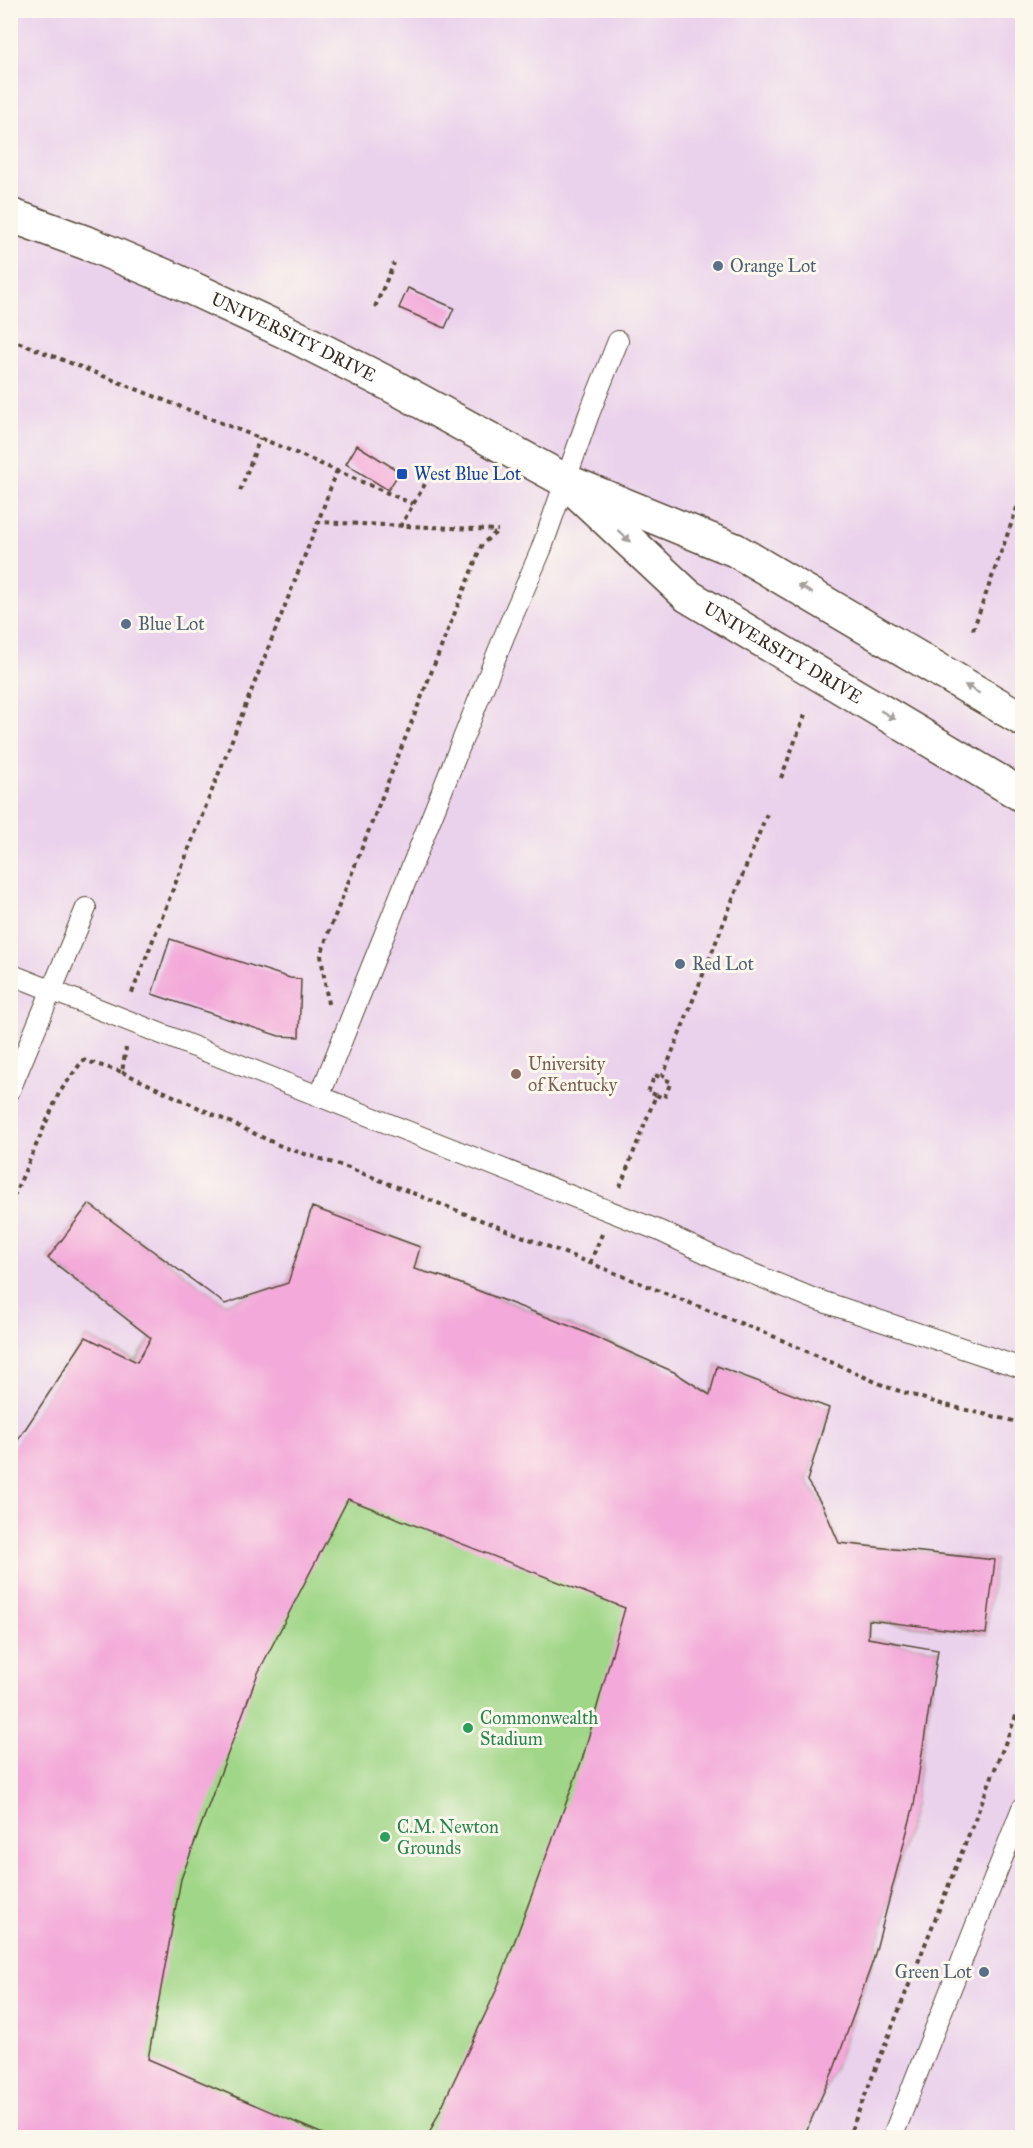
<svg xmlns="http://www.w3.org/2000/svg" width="1033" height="2148" font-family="'IM FELL Great Primer',serif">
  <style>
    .built { fill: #ead1ec }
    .green { fill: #a0d687; stroke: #6e8052; stroke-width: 1.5 }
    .building { fill: #f3a9d9 }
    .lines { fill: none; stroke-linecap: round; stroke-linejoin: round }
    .lane-casing { stroke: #564637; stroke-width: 22 }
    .secondary-casing { stroke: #564637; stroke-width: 36 }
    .path { stroke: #564637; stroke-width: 4; stroke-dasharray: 4.5 4.5; stroke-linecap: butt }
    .lane { stroke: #fff; stroke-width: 20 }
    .secondary { stroke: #fff; stroke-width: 33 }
    .oneway { fill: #a79f9a }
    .service-dot { fill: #5c6f8a; stroke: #fbf7ec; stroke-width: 2 }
    .transit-dot { fill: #1a4fb4; stroke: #fbf7ec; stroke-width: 2 }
    .education-dot { fill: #8d6e63; stroke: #fbf7ec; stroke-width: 2 }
    .leisure-dot { fill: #2e9e5b; stroke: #fbf7ec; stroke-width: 2 }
    .labels { text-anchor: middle; stroke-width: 6; stroke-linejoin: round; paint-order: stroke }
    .service-label { font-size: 18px; fill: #4e5e75; stroke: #fbf7ec; text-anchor: start }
    .street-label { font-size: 18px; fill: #3b2a1e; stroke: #fbf7ec }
    .transit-label { font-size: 18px; fill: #164399; stroke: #fbf7ec; text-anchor: start }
    .education-label { font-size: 18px; fill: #785e54; stroke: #fbf7ec; text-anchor: start }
    .leisure-label { font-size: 18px; fill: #27864d; stroke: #fbf7ec; text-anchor: start }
  </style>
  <rect width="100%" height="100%" fill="#fbf7ec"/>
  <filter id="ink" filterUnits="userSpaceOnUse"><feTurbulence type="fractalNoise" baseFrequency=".0167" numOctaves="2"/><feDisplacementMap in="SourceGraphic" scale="12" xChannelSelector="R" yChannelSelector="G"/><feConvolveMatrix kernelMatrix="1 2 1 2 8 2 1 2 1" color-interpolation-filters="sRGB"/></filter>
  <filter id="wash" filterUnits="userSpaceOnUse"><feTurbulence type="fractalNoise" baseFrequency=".008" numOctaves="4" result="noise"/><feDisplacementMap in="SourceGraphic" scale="24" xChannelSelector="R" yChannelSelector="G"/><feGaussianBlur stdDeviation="1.35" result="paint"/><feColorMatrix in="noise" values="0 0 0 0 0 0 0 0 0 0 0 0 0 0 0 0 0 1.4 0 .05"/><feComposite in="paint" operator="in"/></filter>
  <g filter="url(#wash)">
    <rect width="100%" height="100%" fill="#f2e3c7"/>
    <rect class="built" x="11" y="11" width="1011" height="2126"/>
    <path class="green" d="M89 1204 225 1304 288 1283 312 1207 420 1247 414 1269C453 1279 489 1295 527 1309 589 1333 653 1358 710 1395L717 1366 829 1408 807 1481 823 1506 839 1543 995 1560 986 1634 869 1621 868 1638 938 1650 914 1805 873 1961 834 2069 803 2137 11 2138V1452L86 1337 136 1361 151 1338 48 1258Z"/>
    <g id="blocks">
      <g class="building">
        <path d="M408 288 454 308 445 328 399 308Z"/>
        <path d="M357 445 400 472 388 490 346 464Z"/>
        <path d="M170 939 290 978 301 979 299 1037 279 1036 152 994Z"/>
        <path d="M89 1204 225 1304 288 1283 312 1207 420 1247 414 1269 443 1277 575 1328 674 1372 710 1395 717 1366 829 1408 807 1481 823 1506 839 1543 995 1560 986 1634 869 1620 868 1638 938 1650 914 1805 873 1961 834 2069 803 2138H427L496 1991 582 1760 625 1608 348 1499 258 1673 181 1879 148 2059 332 2138H10V1452L86 1337 137 1362 151 1338 48 1258Z"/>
      </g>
    </g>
  </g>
  <g filter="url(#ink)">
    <use href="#blocks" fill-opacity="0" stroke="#564637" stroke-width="1.5"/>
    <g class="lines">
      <g class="lane-casing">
        <g id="lane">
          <path d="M10 974 660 1231 729 1264 812 1298 1022 1368"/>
          <path d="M10 1090 86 908"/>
          <path d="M320 1095 505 634 541 550 589 414 618 341"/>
          <path d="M892 2138 1022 1808"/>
        </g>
      </g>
      <g class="secondary-casing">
        <g id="secondary">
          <path id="s1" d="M10 215 92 245 170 278 288 333 389 384 566 481 735 550 1022 719"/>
          <path id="s2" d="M576 491 688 596 1022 795"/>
        </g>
      </g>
      <g class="path">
        <path d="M375 307 394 263"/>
        <path d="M10 339 282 447 413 504"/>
        <path d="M337 470 318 522 498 530"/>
        <path d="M240 491 260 438"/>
        <path d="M400 527 425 484"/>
        <path d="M973 630 1022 494"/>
        <path d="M781 778 806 712"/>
        <path d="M132 993 318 522"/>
        <path d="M328 1004 321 955 329 931 482 544 499 530"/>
        <path d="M122 1072 283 1147 349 1168 590 1263 775 1337 887 1387 941 1404 1022 1423"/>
        <path d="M656 1095 648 1092 655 1075 662 1078"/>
        <path d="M620 1187 656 1095 664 1098 671 1082 662 1078 768 811"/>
        <path d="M10 1205 59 1093 83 1060 122 1072 126 1048"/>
        <path d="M590 1263 602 1234"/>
        <path d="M848 2138 1022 1701"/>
      </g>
      <use href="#lane" class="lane"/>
      <use href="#secondary" class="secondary"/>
    </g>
    <defs><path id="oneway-solid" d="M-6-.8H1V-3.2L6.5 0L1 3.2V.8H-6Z" transform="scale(1.5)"/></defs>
    <g class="oneway">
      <use href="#oneway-solid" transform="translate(624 536) rotate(43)"/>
      <use href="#oneway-solid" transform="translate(805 589) rotate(-149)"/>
      <use href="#oneway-solid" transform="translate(972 689) rotate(-150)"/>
      <use href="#oneway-solid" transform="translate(888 715) rotate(31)"/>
    </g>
  </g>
  <g class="service-dot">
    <circle cx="718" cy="266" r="6"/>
    <circle cx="126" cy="624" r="6"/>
    <circle cx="680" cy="964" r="6"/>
    <circle cx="984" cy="1972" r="6"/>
  </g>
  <rect class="transit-dot" x="396" y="468" width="12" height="12" rx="3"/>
  <circle class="education-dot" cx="516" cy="1074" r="6"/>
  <g class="leisure-dot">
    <circle cx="468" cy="1728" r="6"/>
    <circle cx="385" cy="1837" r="6"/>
  </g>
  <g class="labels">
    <g class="service-label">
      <text x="730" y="272">Orange Lot</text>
      <text x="138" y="630">Blue Lot</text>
      <text x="692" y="970">Red Lot</text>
      <text x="972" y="1978" text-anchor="end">Green Lot</text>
    </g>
    <g class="street-label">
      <text dy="6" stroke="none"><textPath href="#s1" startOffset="309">UNIVERSITY DRIVE</textPath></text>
      <text dy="6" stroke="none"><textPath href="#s2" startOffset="264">UNIVERSITY DRIVE</textPath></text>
    </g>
    <g class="transit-label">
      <text x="414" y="480">West Blue Lot</text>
    </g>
    <g class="education-label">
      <text x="528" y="1070">University<tspan x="528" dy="21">of Kentucky</tspan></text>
    </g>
    <g class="leisure-label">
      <text x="480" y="1724">Commonwealth<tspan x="480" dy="21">Stadium</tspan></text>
      <text x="397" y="1833">C.M. Newton<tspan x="397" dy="21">Grounds</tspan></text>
    </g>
  </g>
  <rect width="1033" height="2148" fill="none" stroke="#fbf7ec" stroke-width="36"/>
</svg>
